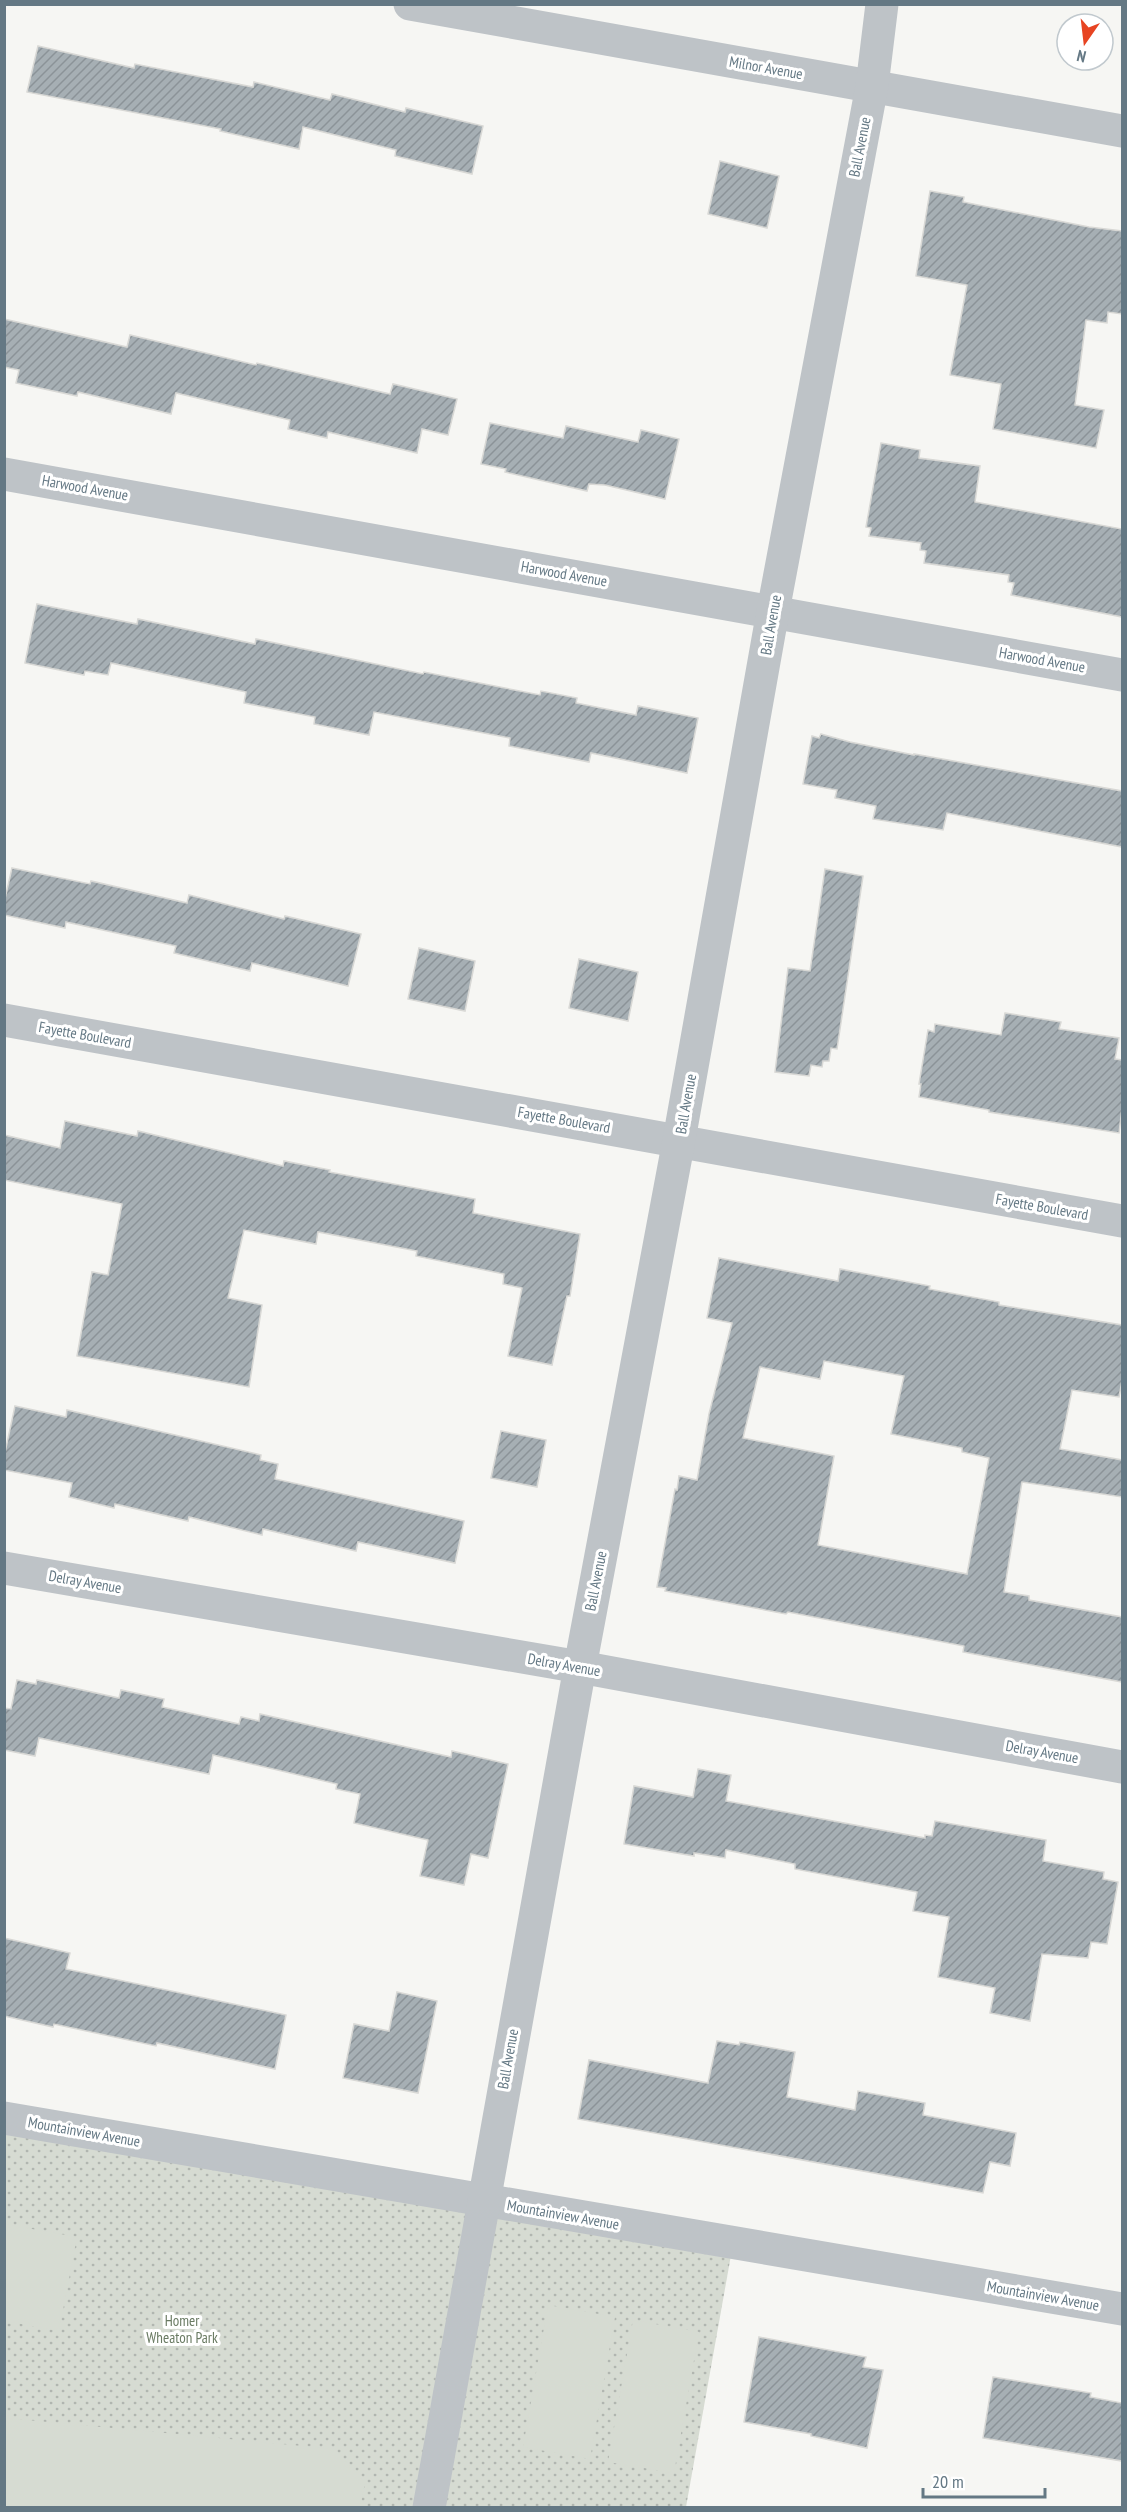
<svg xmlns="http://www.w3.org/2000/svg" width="1127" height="2512" font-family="'PT Sans Narrow',sans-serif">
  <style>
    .grass { fill: url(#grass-dots) }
    .pitch { fill: #d6dbd2 }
    .building { fill: url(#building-hatch); stroke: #d8d8d5; stroke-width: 1.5; fill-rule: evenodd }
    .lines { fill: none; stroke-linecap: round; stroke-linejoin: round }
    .minor { stroke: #bec3c7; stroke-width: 33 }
    .labels { text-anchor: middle; stroke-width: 6; stroke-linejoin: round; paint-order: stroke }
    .street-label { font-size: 15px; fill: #647884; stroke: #fff }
    .park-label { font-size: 15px; fill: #6a7b63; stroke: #fff }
  </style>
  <defs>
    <pattern id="grass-dots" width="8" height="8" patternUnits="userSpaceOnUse" patternTransform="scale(1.5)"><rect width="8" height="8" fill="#d6dbd2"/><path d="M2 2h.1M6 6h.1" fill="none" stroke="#b1b6b0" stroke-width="1.8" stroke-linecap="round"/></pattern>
    <pattern id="building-hatch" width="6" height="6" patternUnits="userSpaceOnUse" patternTransform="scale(1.5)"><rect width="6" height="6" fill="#a6afb4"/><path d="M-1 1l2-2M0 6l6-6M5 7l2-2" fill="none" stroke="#8b9398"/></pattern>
  </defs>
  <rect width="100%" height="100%" fill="#f6f6f3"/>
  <path class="grass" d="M4 2118 733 2244 686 2507H5Z"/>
  <g class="pitch">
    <path d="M4 2224 77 2237 59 2331 5 2321Z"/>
    <path d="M548 2305 615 2317 590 2459 523 2447Z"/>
    <path d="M633 2320 699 2332 674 2473 608 2462Z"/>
    <path d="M5 2418 335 2449 365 2483 360 2507H5Z"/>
  </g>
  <g class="building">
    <path d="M38 46 134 68 135 64 253 87 254 82 330 100 332 94 405 112 406 108 483 126 472 174 395 156 396 150 303 127 299 149 220 131 221 129 27 92Z"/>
    <path d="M720 161 779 176 767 228 708 214Z"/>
    <path d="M930 191 964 197 963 202 1089 227 1122 231V314L1108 312 1107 323 1086 320 1075 405 1104 410 1096 448 993 429 1001 384 950 375 967 285 916 276Z"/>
    <path d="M4 319 127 347 130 335 256 365 257 363 390 394 393 384 457 399 448 435 422 429 417 453 328 432 327 438 288 429 290 420 176 393 171 414 78 392 77 396 16 383 19 370 4 367Z"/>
    <path d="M490 423 563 438 566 426 638 442 641 430 679 439 665 499 605 485 589 484 587 491 505 472 506 469 481 464Z"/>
    <path d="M881 443 920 450 919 458 980 466 975 502 1122 529V617L1011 595 1014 583 1008 582 1009 575 924 563 926 551 920 550 921 543 869 536 871 528 866 527Z"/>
    <path d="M37 604 137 624 138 619 255 644 256 639 423 674 424 672 540 695 541 691 577 698 576 703 636 715 638 706 698 718 687 773 591 753 589 762 509 746 510 738 374 712 369 735 314 724 315 717 244 703 246 692 111 663 108 675 85 671 84 675 25 663Z"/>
    <path d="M821 734 850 742 914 755V754L1122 791V847L947 813 943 830 873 819 876 806 835 798 837 790 803 784 812 736 819 738Z"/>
    <path d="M12 868 90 884 91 881 187 903 189 895 284 919 285 916 361 934 348 986 252 963 250 971 174 953 176 946 66 922 65 928 4 915V903Z"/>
    <path d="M825 869 863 876 837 1049 831 1048 829 1061H823L822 1067 811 1065 809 1076 775 1072 788 968 810 971Z"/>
    <path d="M419 948 475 961 465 1011 408 999Z"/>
    <path d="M579 959 638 972 628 1021 569 1008Z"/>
    <path d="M1005 1013 1061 1022 1059 1029 1119 1038 1115 1059 1122 1060V1108L1119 1133 989 1112V1110L919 1097 921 1084H919L928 1030 934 1032 935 1024 1001 1035Z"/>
    <path d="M65 1121 137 1136 138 1131 283 1166 284 1161 330 1170 329 1172 475 1199 473 1213 580 1234 570 1296H567L552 1365 508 1356 522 1288 503 1284 504 1274 416 1256 417 1251 318 1232 316 1244 244 1230 228 1298 262 1305 249 1387 77 1356 92 1272 108 1275 122 1204 4 1180V1135L60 1148Z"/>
    <path d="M719 1258 838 1281 840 1269 930 1286 929 1289 999 1302V1305L1122 1325V1381L1119 1397 1072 1390 1060 1449 1122 1460V1497L1022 1482 1004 1592 1029 1596V1600L1122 1617V1682L963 1652 964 1646 788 1612 786 1614 665 1591 666 1588 657 1587 675 1489 677 1490 679 1476 697 1480 709 1414 732 1323 707 1318ZM824 1361 904 1376 891 1434 962 1448V1452L989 1458 967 1574 818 1545 834 1456 743 1438 760 1367 820 1379Z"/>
    <path d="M15 1406 66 1417 67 1410 261 1455 260 1460 278 1464 275 1479 464 1521 455 1563 358 1542 356 1551 263 1529 262 1535 189 1517 188 1521 115 1504 114 1508 69 1497 72 1483 4 1470V1457Z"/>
    <path d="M501 1431 546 1440 537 1487 491 1478Z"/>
    <path d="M17 1680 36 1684 37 1680 119 1698 121 1690 164 1699 162 1707 239 1724 241 1717 259 1721 260 1714 451 1757 452 1751 508 1764 488 1858 471 1854 464 1885 420 1876 428 1840 354 1823 360 1794 336 1789 337 1784 213 1755 209 1774 39 1738 35 1756 4 1750V1708L11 1709Z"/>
    <path d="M698 1769 731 1775 726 1801 925 1838V1835L932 1836 935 1821 1046 1840 1043 1861 1104 1872 1103 1879 1118 1882 1107 1944 1091 1942 1088 1958 1042 1954 1030 2021 990 2013 995 1988 938 1977 949 1917 913 1911 917 1892 795 1869V1864L726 1850 725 1858 694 1853V1856L624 1844 634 1786 693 1797Z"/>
    <path d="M4 1938 70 1953 66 1969 286 2015 275 2069 157 2043 156 2046 54 2024 53 2027 4 2016Z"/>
    <path d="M397 1992 437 2001 418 2093 343 2078 354 2024 389 2031Z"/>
    <path d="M717 2041 739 2045 740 2042 795 2052 787 2097 855 2110 858 2091 925 2103 923 2115 1016 2133 1010 2166 990 2162 983 2193 578 2119 589 2060 708 2083Z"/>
    <path d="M759 2337 866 2357 863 2367 883 2370 867 2448 811 2436V2434L744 2422Z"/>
    <path d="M993 2377 1091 2393 1090 2397 1122 2403V2461L983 2438Z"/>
  </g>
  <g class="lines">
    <g class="minor">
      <path d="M410 4 1122 131"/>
      <path d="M4 474 1122 675"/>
      <path d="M4 1020 1122 1221"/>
      <path d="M4 1568 580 1667 1122 1767"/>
      <path d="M4 2118 1122 2309"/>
      <path d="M429 2508 580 1667 679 1140 773 611 872 86 882 4"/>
    </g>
  </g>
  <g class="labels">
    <g class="street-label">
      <text transform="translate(766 68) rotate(10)" y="5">Milnor Avenue</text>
      <text transform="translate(860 147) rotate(-79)" y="5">Ball Avenue</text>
      <text transform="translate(85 488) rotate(10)" y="5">Harwood Avenue</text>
      <text transform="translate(564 574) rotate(10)" y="5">Harwood Avenue</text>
      <text transform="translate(771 625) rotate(-80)" y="5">Ball Avenue</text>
      <text transform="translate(1042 660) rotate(10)" y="5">Harwood Avenue</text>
      <text transform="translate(85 1035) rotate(10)" y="5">Fayette Boulevard</text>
      <text transform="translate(686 1104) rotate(-80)" y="5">Ball Avenue</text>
      <text transform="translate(564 1120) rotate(10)" y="5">Fayette Boulevard</text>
      <text transform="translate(1042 1207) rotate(10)" y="5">Fayette Boulevard</text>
      <text transform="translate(596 1581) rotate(-79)" y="5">Ball Avenue</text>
      <text transform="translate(85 1582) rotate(10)" y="5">Delray Avenue</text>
      <text transform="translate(564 1665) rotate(10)" y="5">Delray Avenue</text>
      <text transform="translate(1042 1752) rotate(10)" y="5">Delray Avenue</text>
      <text transform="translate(508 2059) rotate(-80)" y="5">Ball Avenue</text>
      <text transform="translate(84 2132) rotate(10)" y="5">Mountainview Avenue</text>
      <text transform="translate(563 2215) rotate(10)" y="5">Mountainview Avenue</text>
      <text transform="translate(1043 2296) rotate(10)" y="5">Mountainview Avenue</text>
    </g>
    <g class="park-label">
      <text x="182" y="2326">Homer<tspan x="182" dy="17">Wheaton Park</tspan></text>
    </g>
  </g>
  <rect width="1127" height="2512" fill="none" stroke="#647884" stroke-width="12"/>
  <g transform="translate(1085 42) rotate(194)"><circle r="28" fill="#ffffff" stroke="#c1c9ce" stroke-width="1.5"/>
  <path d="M0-4.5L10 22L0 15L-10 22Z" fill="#e74422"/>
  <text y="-9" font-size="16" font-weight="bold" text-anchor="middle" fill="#647884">N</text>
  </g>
  <path d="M923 2488v9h122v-9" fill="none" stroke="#647884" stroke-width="3"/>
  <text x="932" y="2488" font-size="18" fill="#647884" stroke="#ffffff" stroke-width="4.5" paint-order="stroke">20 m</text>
</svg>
